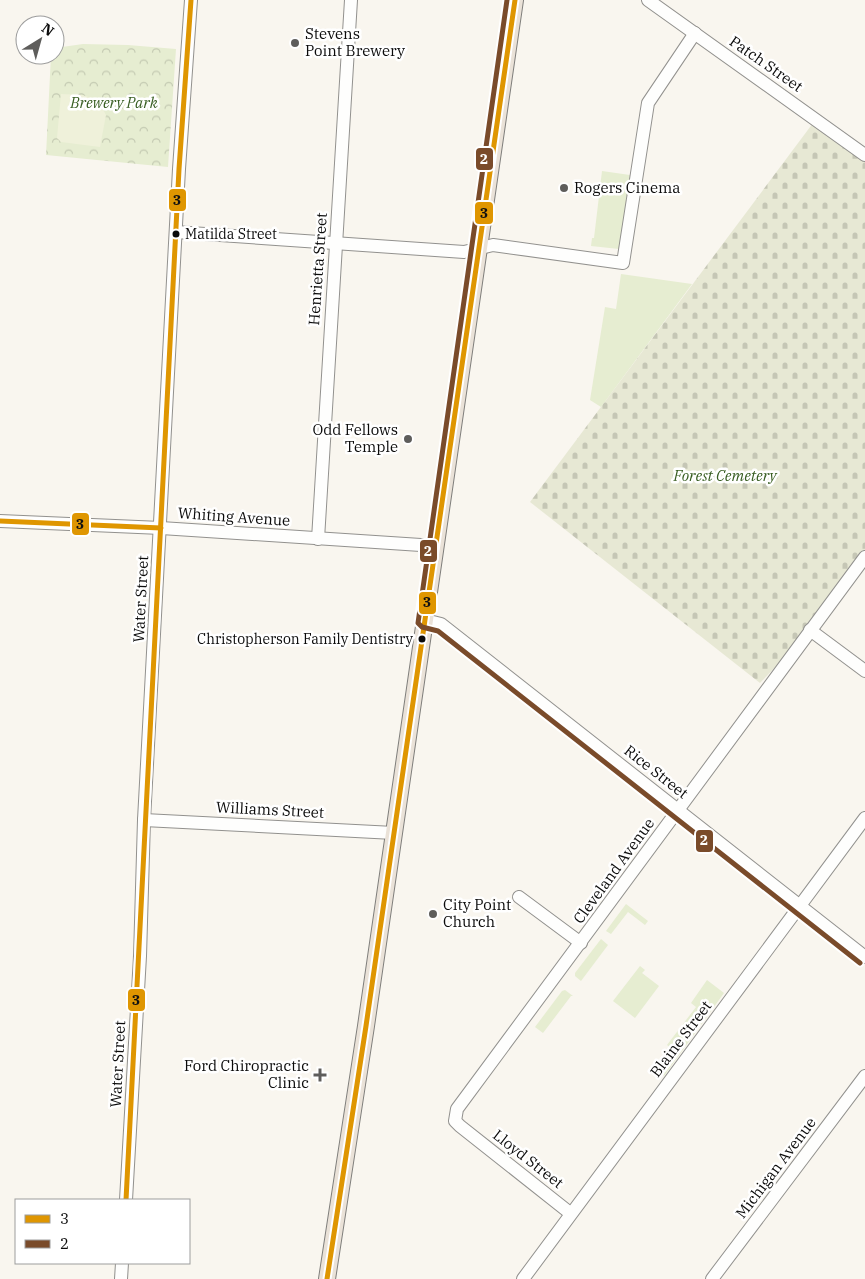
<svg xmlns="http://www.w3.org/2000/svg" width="865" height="1279" font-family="'IBM Plex Serif',serif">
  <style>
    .grass { fill: #e6edd1 }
    .cemetery { fill: url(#cemetery-stones) }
    .park { fill: url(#park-crowns) }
    .pitch { fill: #eff1da }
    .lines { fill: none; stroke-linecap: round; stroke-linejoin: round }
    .minor-casing { stroke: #92918e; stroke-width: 14 }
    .major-casing { stroke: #7f7e7b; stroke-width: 18 }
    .minor { stroke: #fefefd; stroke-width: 12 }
    .major { stroke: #eae2d8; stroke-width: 16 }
    .bus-1-casing { stroke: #fff; stroke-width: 9 }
    .bus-2-casing { stroke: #fff; stroke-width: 9 }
    .bus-1 { stroke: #df9601; stroke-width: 5 }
    .bus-2 { stroke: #7a4b2a; stroke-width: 5 }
    .poi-dot { fill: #5e5d5b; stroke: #fff; stroke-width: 2 }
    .bus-dot { fill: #0b0b0b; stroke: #fff; stroke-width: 2 }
    .labels { text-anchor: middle; stroke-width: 5; stroke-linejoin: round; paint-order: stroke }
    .bus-label { font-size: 14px; fill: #0b0b0b; stroke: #fff; text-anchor: start }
    .poi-label { font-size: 15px; fill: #0b0b0b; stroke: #fff; text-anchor: start }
    .street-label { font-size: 15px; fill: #0b0b0b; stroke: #fff }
    .park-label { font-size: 15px; font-style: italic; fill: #375d21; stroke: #fff }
    .line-badge { stroke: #fff; stroke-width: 2 }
    .badge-label { font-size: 14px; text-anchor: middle; font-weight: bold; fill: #fff }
    .pale-badge-label { font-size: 14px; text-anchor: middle; font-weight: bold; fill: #111 }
  </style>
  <defs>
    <pattern id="cemetery-stones" width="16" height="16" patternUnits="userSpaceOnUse" patternTransform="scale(1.25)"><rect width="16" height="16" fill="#e7e8d4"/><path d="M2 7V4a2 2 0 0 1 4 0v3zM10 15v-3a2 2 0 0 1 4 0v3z" fill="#c5c6b5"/></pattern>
    <pattern id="park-crowns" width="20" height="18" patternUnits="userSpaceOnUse" patternTransform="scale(1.25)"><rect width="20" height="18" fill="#e6edd1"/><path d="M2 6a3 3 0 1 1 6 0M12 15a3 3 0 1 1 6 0" fill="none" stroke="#c4cab2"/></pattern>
  </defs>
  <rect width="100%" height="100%" fill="#f9f6ef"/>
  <g class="grass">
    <path d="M602 171 630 175 619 249 591 246 592 238H594Z"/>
    <path d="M621 274 692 284 601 407 590 400 605 307 616 309Z"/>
    <path d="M626 904 648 921 645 925 628 912 611 934 606 931Z"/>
    <path d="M601 939 608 945 581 981 575 976V973Z"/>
    <path d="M640 966 645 970 642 973 659 986 635 1018 613 1001Z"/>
    <path d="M707 980 724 993 664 1076 657 1069 672 1049 667 1045 696 1007 691 1003Z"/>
    <path d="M565 990 573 996H571L543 1033 535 1027 562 991Z"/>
  </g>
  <path class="cemetery" d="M816 119 865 155V557L810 630 760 683 530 502Z"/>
  <path class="park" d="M83 44 128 45 176 49 168 167 46 155 51 55H55V48Z"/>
  <path class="pitch" d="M61 94 82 95 98 100 106 115 100 147 61 142 57 138Z"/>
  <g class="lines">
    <g class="minor-casing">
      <g id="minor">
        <path d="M648 0 865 155"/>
        <path d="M176 232 464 252 493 245 623 263 648 103 695 33"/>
        <path d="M0 521 161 528 436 546"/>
        <path d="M318 539 351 0"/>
        <path d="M425 620 441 624 865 957"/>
        <path d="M810 630 865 671"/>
        <path d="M144 820 394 833"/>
        <path d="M519 897 581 943"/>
        <path d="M126 1200 140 956 144 820 179 169 191 0"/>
        <path d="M570 1213 460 1126 455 1121 457 1109 865 557"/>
        <path d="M121 1279 122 1263"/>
        <path d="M523 1279 865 818"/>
        <path d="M712 1279 865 1076"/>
      </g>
    </g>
    <g class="major-casing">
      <path id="major" d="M327 1279 366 1026 515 0"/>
    </g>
    <use href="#minor" class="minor"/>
    <use href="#major" class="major"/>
    <g class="bus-1-casing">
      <g id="bus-1">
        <path d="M0 521 161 528"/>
        <path d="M126 1200 179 169 191 0"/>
        <path d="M327 1279 366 1026 515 0"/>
      </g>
    </g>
    <g class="bus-2-casing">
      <path id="bus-2" d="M507 0 418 623 422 627 438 631 860 963"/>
    </g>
    <use href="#bus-1" class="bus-1"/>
    <use href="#bus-2" class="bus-2"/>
  </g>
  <g class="poi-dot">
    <circle cx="295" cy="43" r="5"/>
    <circle cx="564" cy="188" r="5"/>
    <circle cx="408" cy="439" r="5"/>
    <circle cx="433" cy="914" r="5"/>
    <path d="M317.5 1067.5h5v5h5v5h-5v5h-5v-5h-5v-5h5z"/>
  </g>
  <g class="bus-dot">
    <circle cx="176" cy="234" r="4.5"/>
    <circle cx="422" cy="639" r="4.5"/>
  </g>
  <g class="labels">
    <g class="bus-label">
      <text x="185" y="239">Matilda Street</text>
      <text x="413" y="644" text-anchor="end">Christopherson Family Dentistry</text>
    </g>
    <g class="poi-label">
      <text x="305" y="39">Stevens<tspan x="305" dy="17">Point Brewery</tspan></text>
      <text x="574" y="193">Rogers Cinema</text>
      <text x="398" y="435" text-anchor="end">Odd Fellows<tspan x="398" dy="17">Temple</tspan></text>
      <text x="443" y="910">City Point<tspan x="443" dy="17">Church</tspan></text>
      <text x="309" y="1071" text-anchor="end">Ford Chiropractic<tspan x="309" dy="17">Clinic</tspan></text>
    </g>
    <g class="street-label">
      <text transform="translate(766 64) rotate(35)" y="5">Patch Street</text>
      <text transform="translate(318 269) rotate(-86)" y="5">Henrietta Street</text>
      <text transform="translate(234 517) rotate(4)" y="5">Whiting Avenue</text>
      <text transform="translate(141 599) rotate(-87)" y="5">Water Street</text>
      <text transform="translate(656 772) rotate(38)" y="5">Rice Street</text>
      <text transform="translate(270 810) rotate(3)" y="5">Williams Street</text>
      <text transform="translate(614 871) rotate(-54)" y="5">Cleveland Avenue</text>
      <text transform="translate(681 1039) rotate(-53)" y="5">Blaine Street</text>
      <text transform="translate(118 1064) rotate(-87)" y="5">Water Street</text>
      <text transform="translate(528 1159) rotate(38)" y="5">Lloyd Street</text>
      <text transform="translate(776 1168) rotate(-53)" y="5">Michigan Avenue</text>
    </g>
    <g class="park-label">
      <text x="114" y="108">Brewery Park</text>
      <text x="725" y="481">Forest Cemetery</text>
    </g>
  </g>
  <g class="line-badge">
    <rect x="475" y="147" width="19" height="24" rx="5" fill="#7a4b2a"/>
    <rect x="168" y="188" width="19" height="24" rx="5" fill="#df9601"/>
    <rect x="474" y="201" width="20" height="24" rx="5" fill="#df9601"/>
    <rect x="71" y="512" width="19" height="24" rx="5" fill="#df9601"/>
    <rect x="419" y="539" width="19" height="24" rx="5" fill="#7a4b2a"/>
    <rect x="418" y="591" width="19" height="24" rx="5" fill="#df9601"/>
    <rect x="695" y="829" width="19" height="24" rx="5" fill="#7a4b2a"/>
    <rect x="127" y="988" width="19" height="24" rx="5" fill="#df9601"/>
  </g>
  <g class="badge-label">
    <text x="484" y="164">2</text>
    <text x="428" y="556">2</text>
    <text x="704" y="845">2</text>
  </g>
  <g class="pale-badge-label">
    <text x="177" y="205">3</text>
    <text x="484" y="218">3</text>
    <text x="80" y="529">3</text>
    <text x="427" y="607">3</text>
    <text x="136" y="1005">3</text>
  </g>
  <rect x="15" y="1199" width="175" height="65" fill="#ffffff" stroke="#9d9d9d"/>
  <rect x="25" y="1215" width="25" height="8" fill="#df9601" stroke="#9d9d9d"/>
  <text x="60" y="1224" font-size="15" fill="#0b0b0b">3</text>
  <rect x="25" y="1240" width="25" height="8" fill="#7a4b2a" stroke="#9d9d9d"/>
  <text x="60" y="1249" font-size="15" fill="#0b0b0b">2</text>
  <g transform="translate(40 40) rotate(37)"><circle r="24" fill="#ffffff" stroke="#9d9d9d"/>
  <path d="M0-4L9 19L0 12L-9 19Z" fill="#5e5d5b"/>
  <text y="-8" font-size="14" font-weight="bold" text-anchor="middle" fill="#0b0b0b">N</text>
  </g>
</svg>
